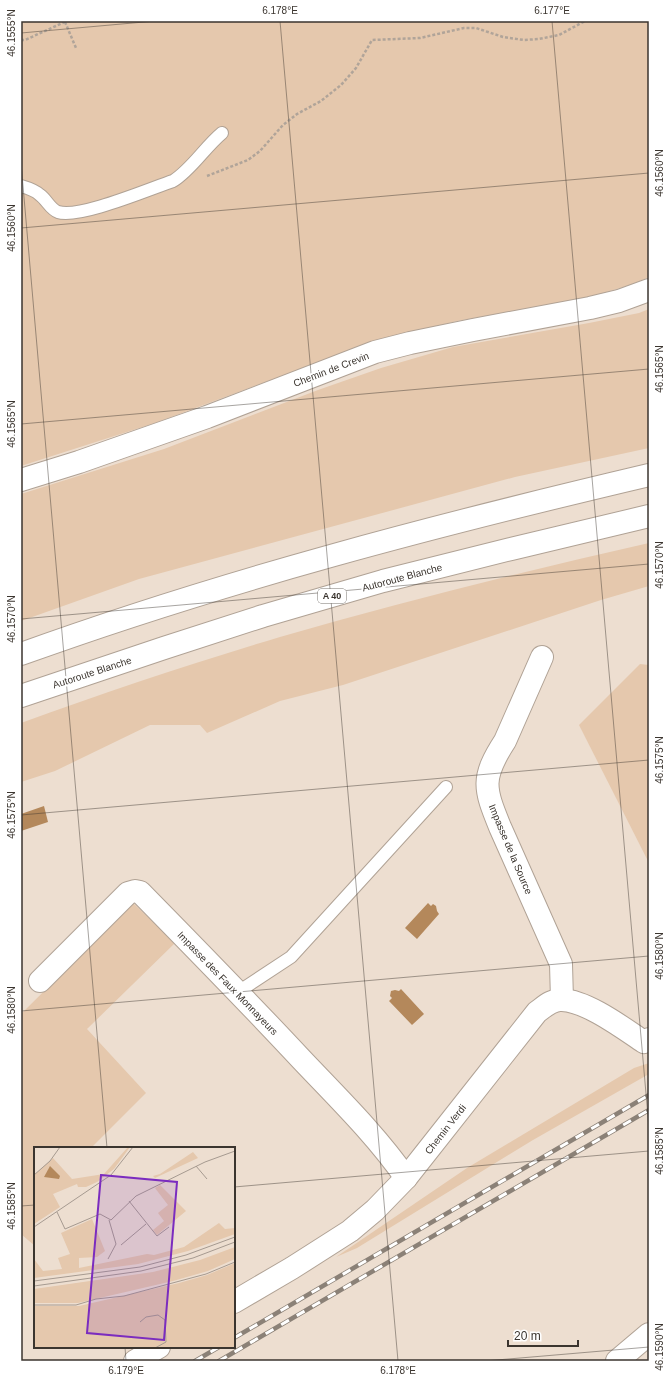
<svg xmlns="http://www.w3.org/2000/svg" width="670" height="1382" font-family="Arial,sans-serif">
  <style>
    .green { fill: #e5c8ad }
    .water { fill: #b4885b }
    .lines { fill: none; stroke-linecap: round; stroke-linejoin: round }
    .service-casing { stroke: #b0a295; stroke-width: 14 }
    .minor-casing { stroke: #b0a295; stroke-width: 24 }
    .primary-casing { stroke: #b0a295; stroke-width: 24 }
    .motorway-casing { stroke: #b0a295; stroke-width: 24 }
    .path { stroke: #b0a499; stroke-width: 2.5; stroke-dasharray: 3 2; stroke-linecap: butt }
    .service { stroke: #fff; stroke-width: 12 }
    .minor { stroke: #fff; stroke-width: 22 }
    .primary { stroke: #fff; stroke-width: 22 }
    .motorway { stroke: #fff; stroke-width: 22 }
    .rail-casing { stroke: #8b8177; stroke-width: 4.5 }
    .rail { stroke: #fff; stroke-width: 3; stroke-dasharray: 9; stroke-linecap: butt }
    .ticks { fill: none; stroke: #3b352f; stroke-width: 1; stroke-opacity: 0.45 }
    .labels { text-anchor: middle; stroke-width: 4; stroke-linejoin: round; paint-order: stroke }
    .shield { fill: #fff; stroke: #76726d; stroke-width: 1 }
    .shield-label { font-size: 9px; font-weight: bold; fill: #3b352f }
    .street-label { font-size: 10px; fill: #3b352f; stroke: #fff }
    .inset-road { fill: none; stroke: #a69a90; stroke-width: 1 }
    .view { fill: #7b2cbf; fill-opacity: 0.15; stroke: #7b2cbf; stroke-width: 2 }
    .inset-edge { fill: none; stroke: #3b352f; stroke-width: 2 }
    .neatline { fill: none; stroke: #3b352f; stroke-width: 1.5 }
    .ticks-label { font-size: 10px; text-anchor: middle; fill: #3b352f }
  </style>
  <rect width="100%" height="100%" fill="#edded0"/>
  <g class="green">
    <path d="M21 21H649V277L633 284 590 297 457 321 373 342 155 423 21 466Z"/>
    <path d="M649 309V448L515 477 139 579 21 621V494L164 449 318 390 381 368 453 347 589 323 639 313Z"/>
    <path d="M649 543V586L601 600 343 685 280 701 207 733 200 725H150L55 771 21 782V723C106 692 193 663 280 637 402 602 525 571 649 543Z"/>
    <path d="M640 664 649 665V863L579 725Z"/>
    <path d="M133 903 175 943 87 1029 146 1093 91 1148H35V1246L21 1234V1014Z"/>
    <path d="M649 1063V1074L533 1140 357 1248 336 1257 467 1168 634 1068Z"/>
  </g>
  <g class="water">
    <path d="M44 806 48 822 21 831V814Z"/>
    <path d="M428 903 431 906 433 904 436 906 437 911 439 914 417 939 405 928Z"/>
    <path d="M401 989 424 1014 412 1025 389 1001 392 998 390 996 391 991 395 990 399 991Z"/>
  </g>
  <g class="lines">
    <g class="service-casing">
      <g id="service">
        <path d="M21 186C28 188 35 190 40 195 47 200 50 209 58 212 79 219 149 189 173 181 191 170 205 147 222 133"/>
        <path d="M238 992 291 957 446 787"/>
      </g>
    </g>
    <g class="minor-casing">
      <g id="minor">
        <path d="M21 480 79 462 207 417 375 352 410 343 473 330 590 308 619 301 649 290"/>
        <path d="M542 657 505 741C481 778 484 788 500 827L561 964 562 1000"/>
        <path d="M40 981 128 893 135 891 140 892C194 947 249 1003 302 1060 338 1098 376 1135 406 1178"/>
        <path d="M234 1302 292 1268 350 1231 375 1210 406 1178 537 1012C544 1007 552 999 562 1000 587 1001 623 1028 644 1042L649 1039"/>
        <path d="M135 1361 159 1347"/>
      </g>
    </g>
    <g class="primary-casing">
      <path id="primary" d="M617 1361 649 1334"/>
    </g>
    <g class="motorway-casing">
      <g id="motorway">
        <path d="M21 654C226 580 437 525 649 475"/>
        <path d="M21 696 164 648 263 616 383 581 511 549 649 516"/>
      </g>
    </g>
    <g class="path">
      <path d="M65 22 76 48"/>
      <path d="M21 40H25L67 21"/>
      <path d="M207 176 248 160 260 151 283 125 297 114 321 101 341 85 356 68 372 40 420 38 464 28H476L503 37 524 40 539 39 559 35 585 21"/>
    </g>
    <use href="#service" class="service"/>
    <use href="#minor" class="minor"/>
    <use href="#primary" class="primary"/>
    <use href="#motorway" class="motorway"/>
    <g class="rail-casing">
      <g id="rail">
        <path d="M234 1338 649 1095"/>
        <path d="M195 1361 219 1347"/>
        <path d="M219 1361 649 1110"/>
      </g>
    </g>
    <use href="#rail" class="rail"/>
  </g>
  <path class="ticks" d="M280 21 398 1361M552 21 649 1128M21 33 155 21M21 163 107 1148M21 228 649 173M21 424 649 369M21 619 649 564M21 815 649 760M21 1011 649 956M234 1187 649 1151M21 1206 35 1205M125 1347 126 1361M485 1361 649 1347"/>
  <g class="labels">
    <rect class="shield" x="318" y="589" width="28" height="14" rx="3"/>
    <g class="shield-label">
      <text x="332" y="599">A 40</text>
    </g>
    <g class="street-label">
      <text transform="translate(331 369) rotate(-21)" y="4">Chemin de Crevin</text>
      <text transform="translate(402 577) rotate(-15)" y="4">Autoroute Blanche</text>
      <text transform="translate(92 672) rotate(-18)" y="4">Autoroute Blanche</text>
      <text transform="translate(511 849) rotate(67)" y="4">Impasse de la Source</text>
      <text transform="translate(228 983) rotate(46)" y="4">Impasse des Faux Monnayeurs</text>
      <text transform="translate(445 1129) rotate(-52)" y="4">Chemin Verdi</text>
    </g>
  </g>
  <g transform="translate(34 1147)">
    <rect width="201" height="201" fill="#edded0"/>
    <path d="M94 0H96L80 22 63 35 52 40H44L43 37 19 47 26 60 0 77V28L19 11 38 32 70 27ZM159 5 164 11 121 31 119 29 126 27ZM126 38 152 64 123 88 119 83 130 74 124 66 134 58 121 41ZM58 72 71 104 63 110 45 111V121L113 107 120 108 150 100 185 76 191 82 201 81V87L154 104 104 117 0 131V112L9 124 28 122 24 111 36 107 27 86ZM201 100V112L174 124 139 134 44 156H0V142L119 125 166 113ZM201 116V201H0V159H45L145 136 173 128Z" fill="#e5c8ad"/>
    <path d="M16 19 26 29 25 32 10 30Z" fill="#b4885b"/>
    <path class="inset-road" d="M162 19 173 32M0 28 16 14 26 0M95 54 123 89 135 80M23 65 31 82 66 67 77 73 102 49 171 15 201 4M0 80 77 28 99 0M87 98 112 77M74 112 82 97 75 73M0 134 106 120 152 108 201 90M0 139 107 124 159 111 201 95M0 158H42L62 152 90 149 172 127 201 115M106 175 112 170 124 168 131 173 132 195 121 201"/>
    <path class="view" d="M67 28 143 35 130 193 53 186Z"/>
    <rect width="201" height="201" class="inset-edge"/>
  </g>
  <rect width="670" height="1382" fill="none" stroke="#ffffff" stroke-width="44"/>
  <path d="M508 1340v6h70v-6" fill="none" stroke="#3b352f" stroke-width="2"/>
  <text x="514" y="1340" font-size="12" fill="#3b352f" stroke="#ffffff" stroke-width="3" paint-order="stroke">20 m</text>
  <rect x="22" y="22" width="626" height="1338" class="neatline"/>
  <g class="ticks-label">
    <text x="280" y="14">6.178°E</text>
    <text x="552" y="14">6.177°E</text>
    <text transform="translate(11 33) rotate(-90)" y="4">46.1555°N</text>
    <text transform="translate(659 173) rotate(-90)" y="4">46.1560°N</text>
    <text transform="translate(11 228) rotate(-90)" y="4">46.1560°N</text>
    <text transform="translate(659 369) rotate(-90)" y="4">46.1565°N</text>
    <text transform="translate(11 424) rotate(-90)" y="4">46.1565°N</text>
    <text transform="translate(659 565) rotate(-90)" y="4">46.1570°N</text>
    <text transform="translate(11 619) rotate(-90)" y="4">46.1570°N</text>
    <text transform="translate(659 760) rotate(-90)" y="4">46.1575°N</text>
    <text transform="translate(11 815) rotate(-90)" y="4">46.1575°N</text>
    <text transform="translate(659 956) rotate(-90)" y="4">46.1580°N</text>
    <text transform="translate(11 1010) rotate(-90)" y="4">46.1580°N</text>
    <text transform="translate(659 1151) rotate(-90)" y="4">46.1585°N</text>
    <text transform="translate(11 1206) rotate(-90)" y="4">46.1585°N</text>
    <text transform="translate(659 1347) rotate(-90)" y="4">46.1590°N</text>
    <text x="126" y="1374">6.179°E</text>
    <text x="398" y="1374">6.178°E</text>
  </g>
</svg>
